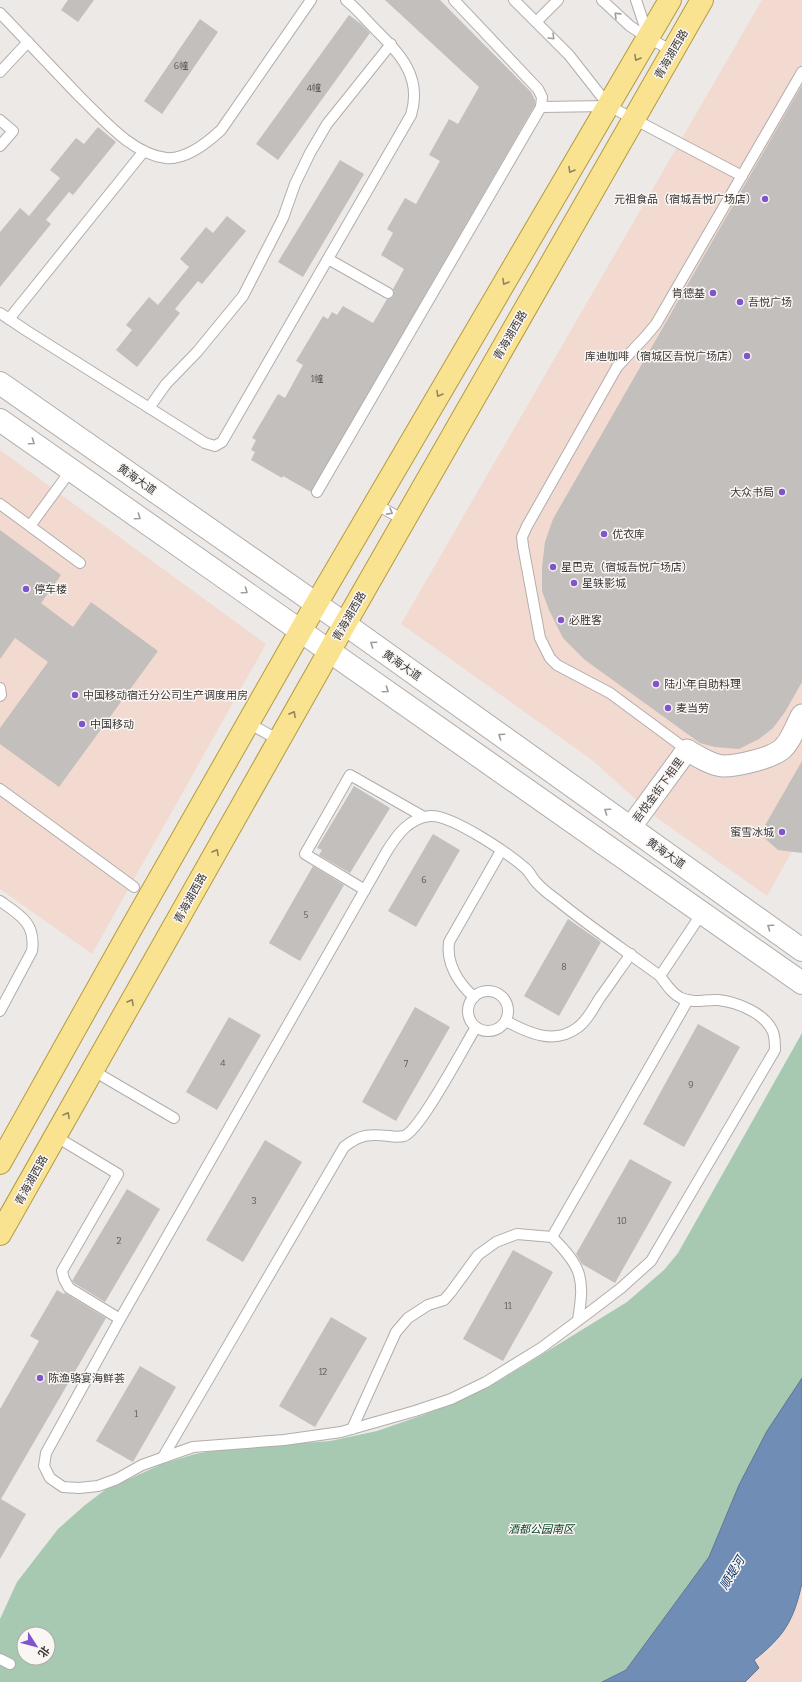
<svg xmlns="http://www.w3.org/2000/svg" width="802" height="1682" font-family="Bitter,'Noto Sans SC',serif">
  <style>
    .commercial { fill: #f2dad0 }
    .green { fill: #a8c9b1; fill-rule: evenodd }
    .water { fill: #708db6; stroke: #607490 }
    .building { fill: #c3bfbd }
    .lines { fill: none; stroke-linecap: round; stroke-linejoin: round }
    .lane-casing { stroke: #b1adab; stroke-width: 12 }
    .street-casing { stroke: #b1adab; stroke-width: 23 }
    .secondary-casing { stroke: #b1adab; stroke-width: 24 }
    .primary-casing { stroke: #b49b41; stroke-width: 24 }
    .lane { stroke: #fff; stroke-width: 10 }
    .street { stroke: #fff; stroke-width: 21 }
    .secondary { stroke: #fff; stroke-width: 22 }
    .primary { stroke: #fae390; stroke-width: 22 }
    .oneway { stroke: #9c9c9b }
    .oneway2 { stroke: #90855f }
    .poi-dot { fill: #8054cd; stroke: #faf6f4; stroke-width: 1.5 }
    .labels { text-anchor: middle; stroke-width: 3; stroke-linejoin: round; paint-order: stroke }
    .number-label { font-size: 9px; fill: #5c5a58 }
    .street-label { font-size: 11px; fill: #393837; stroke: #faf6f4 }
    .poi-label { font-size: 11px; fill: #393837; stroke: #faf6f4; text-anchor: start }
    .park-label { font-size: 11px; font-style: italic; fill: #003d1e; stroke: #faf6f4 }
    .water-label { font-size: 12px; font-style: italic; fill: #0b3366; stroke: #faf6f4 }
  </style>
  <rect width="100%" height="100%" fill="#ede9e7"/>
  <g class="commercial">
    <path d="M762 0H802V834L767 896 653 815 592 760 401 624Z"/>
    <path d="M0 450 266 644 92 954 0 889Z"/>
    <path d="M802 1573V1682H745L759 1668 754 1660 771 1648 778 1640 791 1619 799 1597Z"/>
  </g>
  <path class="green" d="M802 1033V1378L767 1431 739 1485 709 1557 626 1670 602 1682H0V1619L17 1582 58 1529 85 1505 105 1490 162 1464 195 1454 224 1449 330 1441 377 1431 426 1414 499 1381 627 1302 664 1270 678 1253ZM24 1634H48V1658H24Z"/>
  <path class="water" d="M802 1378V1583C794 1620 784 1637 754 1660L759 1668 745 1682H602L626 1670 709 1557 739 1485 767 1431Z"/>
  <g class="building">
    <path d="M68 0H94L78 22 61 10Z"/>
    <path d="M385 0H440L531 92 535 100V105L311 492 283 476 282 478 251 460 255 452 251 450 256 440 252 438 278 394 285 398 303 365 296 361 323 316 328 319 332 312 337 315 343 306 373 323 387 299 393 297 394 293 393 289 404 269 381 255 393 233 387 229 405 198 416 204 440 161 429 155 449 119 458 124 479 87Z"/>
    <path d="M349 15 361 24 370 33 278 160 256 144Z"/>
    <path d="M200 19 218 32 162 114 144 101Z"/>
    <path d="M802 85V682L785 712 773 728 759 739 739 749 715 747 700 743 585 660 563 638 549 610 542 591V567L545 542 553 519Z"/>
    <path d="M98 127 116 142 73 195 69 192 46 220 51 224 0 287V232L20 208 29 216 60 178 50 170 76 138 84 144Z"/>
    <path d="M340 160 364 174 303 277 278 262Z"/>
    <path d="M227 216 246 231 202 284 198 281 175 309 180 313 137 367 116 350 132 330 126 325 149 297 158 305 189 267 180 259 206 227 213 233Z"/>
    <path d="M0 530 61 575 41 603 73 627 91 602 158 651 59 787 0 744V728L48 662 15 638 0 659Z"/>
    <path d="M802 761V853L778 850 760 834Z"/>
    <path d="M354 786 390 808 350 873 319 855 322 850 317 848Z"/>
    <path d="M433 834 460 850 416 927 388 911Z"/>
    <path d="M313 866 344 885 300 961 269 943Z"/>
    <path d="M568 919 601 942 559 1016 524 996Z"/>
    <path d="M415 1007 450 1027 396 1121 362 1102Z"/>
    <path d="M229 1017 261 1035 217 1110 186 1092Z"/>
    <path d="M698 1024 740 1047 684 1147 643 1124Z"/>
    <path d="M265 1140 302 1162 243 1262 206 1240Z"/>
    <path d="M630 1159 672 1182 615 1283 582 1264 576 1254Z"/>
    <path d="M127 1189 160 1209 105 1302 74 1283 72 1281Z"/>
    <path d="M513 1250 553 1272 503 1361 463 1339Z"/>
    <path d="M57 1290 64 1294 65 1293 106 1318 1 1499 26 1514 0 1559V1409L39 1341 30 1336Z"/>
    <path d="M331 1317 367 1338 315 1427 279 1406Z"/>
    <path d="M140 1366 176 1387 133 1462 96 1441Z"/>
  </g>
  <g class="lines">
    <g class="lane-casing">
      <g id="lane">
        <path d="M514 0 569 55 609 106 742 176"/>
        <path d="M602 0 630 26 648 38 673 51"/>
        <path d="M636 0 648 36"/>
        <path d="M0 13C27 41 53 69 80 97 103 119 132 154 166 158 186 160 207 143 221 130L311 0"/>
        <path d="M536 22 558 0"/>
        <path d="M0 72 28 42"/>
        <path d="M541 107 609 106"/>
        <path d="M0 120 13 131 0 146"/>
        <path d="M328 259 388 293"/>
        <path d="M0 313 27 331 205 443 215 446 222 442 411 115C423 76 399 53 374 28 365 19 356 8 346 0"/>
        <path d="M9 319 144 151"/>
        <path d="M149 408 166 384 197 352 243 296 283 218 295 184 310 153 327 124 391 44"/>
        <path d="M317 492 541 107 542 97 538 89 454 0"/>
        <path d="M0 504 80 563"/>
        <path d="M375 504 404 520"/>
        <path d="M30 526 71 470"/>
        <path d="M0 688 1 695 0 696"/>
        <path d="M248 723 279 740"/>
        <path d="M687 750 610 693 557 665 550 658 540 638 523 546 522 537 527 526 617 367 646 336 656 324 802 72"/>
        <path d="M0 789 134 887"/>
        <path d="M365 890 305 854 350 775 424 817"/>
        <path d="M0 901C20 915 36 923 32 951L0 1011"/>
        <path d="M660 976 702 913"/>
        <circle cx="488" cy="1011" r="20"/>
        <path d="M474 997C458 983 446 963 449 942L501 851"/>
        <path d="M506 1021C528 1033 554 1045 577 1028 586 1022 593 1009 599 999 610 984 620 969 631 954"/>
        <path d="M92 1070 174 1118"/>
        <path d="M55 1136 118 1174 62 1271 64 1279 69 1288 120 1319 46 1453 44 1466 50 1478 63 1487 79 1488 98 1486 117 1479 142 1465 193 1447 284 1440 341 1432 415 1411 451 1399 486 1382 541 1348 591 1311 621 1288 651 1261 775 1050C775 1044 775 1038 773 1032 765 1013 737 1002 718 1000 705 999 696 1004 681 998 672 994 666 984 660 976 626 951 590 927 557 900 550 895 542 889 536 882 532 878 530 872 525 868 509 854 451 814 430 816 409 818 397 835 387 851L120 1319"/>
        <path d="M552 1237C582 1267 585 1278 578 1320"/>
        <path d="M352 1429 396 1332 408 1318 428 1305 444 1300 451 1292 478 1255 496 1242 517 1234 552 1237 688 1000"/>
        <path d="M163 1457 344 1147C360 1134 370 1134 389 1136 395 1137 399 1137 404 1136 420 1131 465 1045 476 1027"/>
        <path d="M0 1659 10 1664"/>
      </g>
    </g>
    <g class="street-casing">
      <path id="street" d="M630 828 687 750C697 756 711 765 723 766 737 766 775 758 784 747 792 739 796 725 802 715"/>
    </g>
    <g class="secondary-casing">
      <g id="secondary">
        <path d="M0 383 345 624 802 950"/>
        <path d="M0 420 802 983"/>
      </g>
    </g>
    <g class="primary-casing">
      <g id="primary">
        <path d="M0 1163 132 927 301 630 670 0"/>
        <path d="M0 1234 330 650 702 0"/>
      </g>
    </g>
    <use href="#lane" class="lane"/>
    <use href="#street" class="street"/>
    <use href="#secondary" class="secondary"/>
    <use href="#primary" class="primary"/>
  </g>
  <defs><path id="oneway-chevron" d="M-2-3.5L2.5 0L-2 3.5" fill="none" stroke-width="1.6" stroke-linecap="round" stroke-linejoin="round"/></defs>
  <g class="oneway">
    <use href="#oneway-chevron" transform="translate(617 15) rotate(-136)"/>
    <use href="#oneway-chevron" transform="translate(552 37) rotate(45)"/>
    <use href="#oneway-chevron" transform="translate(32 442) rotate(35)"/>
    <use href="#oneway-chevron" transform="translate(390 512) rotate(29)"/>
    <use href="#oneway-chevron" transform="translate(138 517) rotate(35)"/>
    <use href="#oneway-chevron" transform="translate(245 591) rotate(35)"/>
    <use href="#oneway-chevron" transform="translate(373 644) rotate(-145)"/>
    <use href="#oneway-chevron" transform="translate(386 690) rotate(35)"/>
    <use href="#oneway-chevron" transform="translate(501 736) rotate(-145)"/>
    <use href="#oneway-chevron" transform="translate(607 811) rotate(-145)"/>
    <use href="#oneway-chevron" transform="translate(770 927) rotate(-145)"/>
  </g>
  <g class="oneway2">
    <use href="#oneway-chevron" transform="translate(637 58) rotate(120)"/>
    <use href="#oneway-chevron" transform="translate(571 170) rotate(120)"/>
    <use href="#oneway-chevron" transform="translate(505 282) rotate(120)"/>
    <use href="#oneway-chevron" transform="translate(439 394) rotate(120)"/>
    <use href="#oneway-chevron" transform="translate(293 714) rotate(-61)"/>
    <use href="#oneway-chevron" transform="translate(216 852) rotate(-61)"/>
    <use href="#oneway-chevron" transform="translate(131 1002) rotate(-61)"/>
    <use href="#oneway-chevron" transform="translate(67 1115) rotate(-61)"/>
  </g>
  <g class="poi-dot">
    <circle cx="765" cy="199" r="4"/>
    <circle cx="713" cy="293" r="4"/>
    <circle cx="740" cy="302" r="4"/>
    <circle cx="747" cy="356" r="4"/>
    <circle cx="782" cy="492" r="4"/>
    <circle cx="604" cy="534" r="4"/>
    <circle cx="553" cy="567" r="4"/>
    <circle cx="574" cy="583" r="4"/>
    <circle cx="26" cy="589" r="4"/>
    <circle cx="561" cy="620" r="4"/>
    <circle cx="656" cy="684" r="4"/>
    <circle cx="75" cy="695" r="4"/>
    <circle cx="668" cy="708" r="4"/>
    <circle cx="82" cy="724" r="4"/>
    <circle cx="782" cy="832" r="4"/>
    <circle cx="40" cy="1378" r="4"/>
  </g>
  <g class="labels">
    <g class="number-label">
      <text x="181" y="69">6幢</text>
      <text x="314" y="91">4幢</text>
      <text x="317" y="382">1幢</text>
      <text x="424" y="883">6</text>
      <text x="306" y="918">5</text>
      <text x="564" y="970">8</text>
      <text x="223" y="1066">4</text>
      <text x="406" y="1067">7</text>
      <text x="691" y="1088">9</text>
      <text x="254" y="1204">3</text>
      <text x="622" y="1224">10</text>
      <text x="119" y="1244">2</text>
      <text x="508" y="1309">11</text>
      <text x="323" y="1375">12</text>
      <text x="136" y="1417">1</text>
    </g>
    <g class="street-label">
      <text transform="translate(671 54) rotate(-60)" y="4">青海湖西路</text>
      <text transform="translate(510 335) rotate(-60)" y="4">青海湖西路</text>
      <text transform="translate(137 479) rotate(35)" y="4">黄海大道</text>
      <text transform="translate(349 616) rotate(-60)" y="4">青海湖西路</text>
      <text transform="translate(402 665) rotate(35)" y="4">黄海大道</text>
      <text transform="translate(658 790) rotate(-54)" y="4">吾悦金街下相里</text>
      <text transform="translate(666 853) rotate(35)" y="4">黄海大道</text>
      <text transform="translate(190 898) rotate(-61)" y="4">青海湖西路</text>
      <text transform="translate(31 1180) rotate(-61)" y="4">青海湖西路</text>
    </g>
    <g class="poi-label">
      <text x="757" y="203" text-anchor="end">元祖食品（宿城吾悦广场店）</text>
      <text x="705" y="297" text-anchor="end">肯德基</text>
      <text x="748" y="306">吾悦广场</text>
      <text x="739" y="360" text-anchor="end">库迪咖啡（宿城区吾悦广场店）</text>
      <text x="774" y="496" text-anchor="end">大众书局</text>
      <text x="612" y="538">优衣库</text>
      <text x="561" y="571">星巴克（宿城吾悦广场店）</text>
      <text x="582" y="587">星轶影城</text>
      <text x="34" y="593">停车楼</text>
      <text x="569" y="624">必胜客</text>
      <text x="664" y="688">陆小年自助料理</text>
      <text x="83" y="699">中国移动宿迁分公司生产调度用房</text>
      <text x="676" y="712">麦当劳</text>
      <text x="90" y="728">中国移动</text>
      <text x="774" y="836" text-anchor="end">蜜雪冰城</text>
      <text x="48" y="1382">陈渔骆宴海鲜荟</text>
    </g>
    <g class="park-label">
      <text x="541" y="1533">酒都公园南区</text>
    </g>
    <g class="water-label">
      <text transform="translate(732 1573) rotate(-59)" y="4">顺堤河</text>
    </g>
  </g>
  <g transform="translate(36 1646) rotate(126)"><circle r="19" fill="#faf6f4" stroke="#adaaa8"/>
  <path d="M0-3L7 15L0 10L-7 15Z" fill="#8054cd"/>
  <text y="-6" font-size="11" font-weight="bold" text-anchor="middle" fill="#393837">北</text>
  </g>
</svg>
